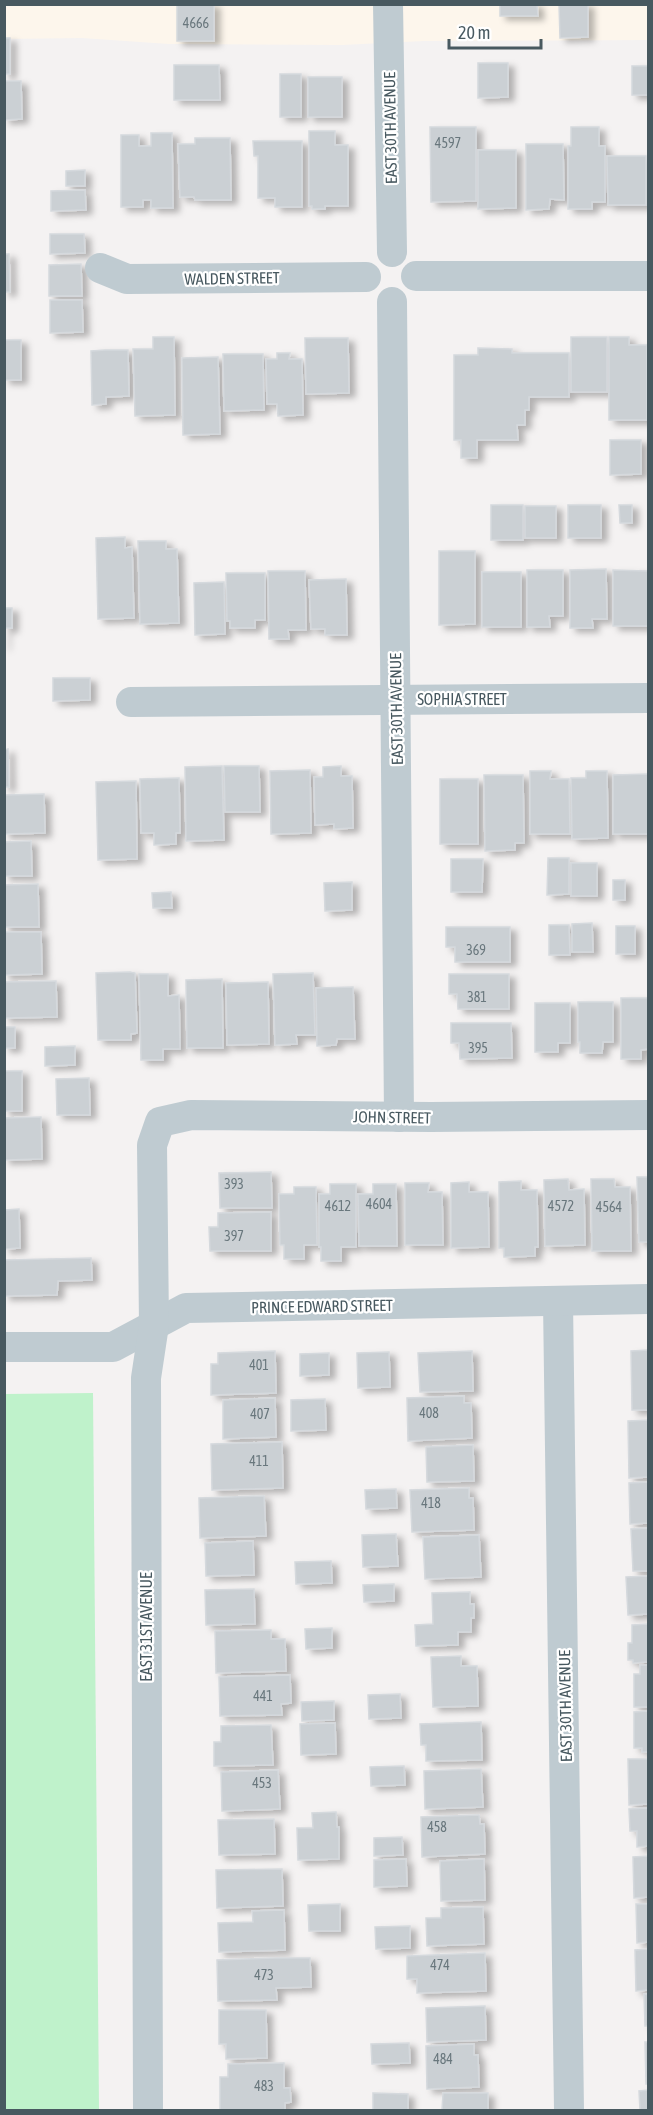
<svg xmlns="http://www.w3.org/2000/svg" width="653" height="2115" font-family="'Asap Condensed',sans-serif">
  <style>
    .commercial { fill: #fdf6ec }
    .green { fill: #bff2cb }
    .building { fill: #cbd0d4; stroke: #d5d9dd; stroke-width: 1.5; filter: url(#shadow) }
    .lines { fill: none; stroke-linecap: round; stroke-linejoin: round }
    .street { stroke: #bfcbd1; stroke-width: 30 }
    .labels { text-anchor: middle; stroke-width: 4.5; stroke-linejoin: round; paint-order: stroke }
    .number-label { font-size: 14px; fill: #69777d }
    .street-label { font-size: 16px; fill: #485960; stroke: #fff }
  </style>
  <defs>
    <filter id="shadow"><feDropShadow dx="6" dy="4" stdDeviation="3" flood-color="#0004"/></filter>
  </defs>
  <rect width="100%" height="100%" fill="#f4f2f2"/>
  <path class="commercial" d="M4 5H648V40L424 41 342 45 169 44 82 38 5 39Z"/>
  <path class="green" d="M93 1393 99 2110H5V1394Z"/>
  <g class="building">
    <rect x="177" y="4" width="37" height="37"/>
    <path d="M500 4H537L538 16H500Z"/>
    <path d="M559 4H588V37L560 38Z"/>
    <rect x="4" y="38" width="6" height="36"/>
    <path d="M478 63H508V97L478 98Z"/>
    <path d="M174 65H219L220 100H174Z"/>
    <rect x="632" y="66" width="16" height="29"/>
    <rect x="280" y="74" width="21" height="43"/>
    <rect x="308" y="77" width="34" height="40"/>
    <path d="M4 81H21L22 119 4 120Z"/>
    <path d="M430 127H476V201L431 202Z"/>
    <path d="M571 127H599V146H605V202H592V209H568V146H571Z"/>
    <path d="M309 131H335V145H348V206H325V209H312V206H309Z"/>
    <path d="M151 133H172L173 208H151V200H143V207H121V135H139V146H151Z"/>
    <path d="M195 138H230L231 200H195L194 197H180L178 144H195Z"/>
    <path d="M253 141H302V207H275V198H258V156H254Z"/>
    <path d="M526 144H563L564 200 550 199 549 209 526 210Z"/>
    <path d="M478 150H516V208L478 209Z"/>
    <path d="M607 156H646V205H608Z"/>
    <path d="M85 170V186H66V171Z"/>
    <path d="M85 190 86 210 51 211V191Z"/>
    <path d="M50 234H84L85 253 50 254Z"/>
    <path d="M4 254H9L10 292H4Z"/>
    <path d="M81 264 82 296H49V265Z"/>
    <path d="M50 300H82L83 332 50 333Z"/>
    <path d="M153 337H174L175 415 135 416 133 349H153Z"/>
    <rect x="571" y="337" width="36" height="55"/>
    <path d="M609 337H629V345H647V420H609Z"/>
    <path d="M305 338H348L349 393 306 394Z"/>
    <rect x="4" y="340" width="17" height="40"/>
    <path d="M478 348 512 349V353H569V397H529V410H525V425H517L518 440H477V458H461V440H454V355H478Z"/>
    <path d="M105 350H128L129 396 106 397V404L92 405 91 351Z"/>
    <path d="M277 353H290L289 359H302L303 415 278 416 277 404H267L266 359H277Z"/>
    <path d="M223 354H263L264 410 224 411Z"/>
    <path d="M218 357 220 434 183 435 182 358Z"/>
    <path d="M610 440H641V474L610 475Z"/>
    <rect x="491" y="505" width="32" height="35"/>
    <rect x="568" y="505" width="33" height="33"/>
    <path d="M619 505H632V523H620Z"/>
    <rect x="525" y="506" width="31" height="32"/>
    <path d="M125 537V548L132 547 134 618 98 619 96 538Z"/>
    <path d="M138 541H166V549H177L179 623 140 624Z"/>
    <path d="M439 551H475V624L439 625Z"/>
    <path d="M606 569 607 619H592L593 628H570V570Z"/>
    <path d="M527 570H563V616H549L550 627H527Z"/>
    <path d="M613 570 648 571V626H613Z"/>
    <path d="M268 571H305L306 630H288L289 639H269Z"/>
    <rect x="482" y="572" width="39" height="55"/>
    <path d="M226 573H265V620H255V628H230V621H227Z"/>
    <path d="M346 579 347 635H325V629H311L309 580Z"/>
    <path d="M224 582 225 634 195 635 194 583Z"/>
    <path d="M4 608H12V628H5L4 647Z"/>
    <path d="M53 678H90V700L53 701Z"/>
    <path d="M8 749 9 787H4V750Z"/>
    <path d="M222 766 224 840 186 841 185 767Z"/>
    <path d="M224 766H259L260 812H225Z"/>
    <path d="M341 766V776H352L353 828 334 829V824L315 825 314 777H323V767Z"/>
    <path d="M310 770 311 833 271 834 270 771Z"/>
    <path d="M530 771H551L550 779H569L570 834H530Z"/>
    <path d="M586 771H607L608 838 572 839 571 778H586Z"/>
    <path d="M648 774V834H613V775Z"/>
    <path d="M484 775H523L524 843H515V850L485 851Z"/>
    <path d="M179 778 180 833H176V844L154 845V833H141L140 779Z"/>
    <rect x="440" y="779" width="38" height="65"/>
    <path d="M136 781 137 859 98 860 96 782Z"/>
    <path d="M44 794 45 833 4 834V795Z"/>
    <path d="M31 841 32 876H4V842Z"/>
    <path d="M548 858H569V894L547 895Z"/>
    <path d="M451 859H483L482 892H451Z"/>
    <rect x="571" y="863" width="26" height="33"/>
    <rect x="613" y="880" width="12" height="20"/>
    <path d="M352 882V910L325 911 324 883Z"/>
    <path d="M38 884 39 927H4V885Z"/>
    <path d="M171 892 172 908H153L152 893Z"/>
    <path d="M592 923 593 952H572V924Z"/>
    <path d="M549 925H569L570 955H549Z"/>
    <rect x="616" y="926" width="19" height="28"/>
    <path d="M446 927H510V962H455V947H446Z"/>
    <path d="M4 932H41L42 974 4 975Z"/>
    <path d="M130 972 135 973 137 1033 131 1034V1040H98L96 973Z"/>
    <path d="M313 973 315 1035H296L297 1044 275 1045 273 974Z"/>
    <path d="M139 974H168V996L179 995 180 1049H163V1060H141Z"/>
    <path d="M449 974H509V1009H458L457 994H449Z"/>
    <path d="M222 979 223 1048H187L186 980Z"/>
    <path d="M56 981 57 1017 4 1018V982Z"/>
    <path d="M268 982 269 1044 227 1045 226 983Z"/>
    <path d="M353 987 355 1039H337L336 1045 317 1046 316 988Z"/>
    <path d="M621 998H648V1049L641 1050V1059H621Z"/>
    <path d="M578 1002H613V1042H603L602 1053H580V1042H578Z"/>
    <path d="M535 1003H570V1043H558V1052H535Z"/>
    <path d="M451 1023H511L512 1058 460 1059 459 1043H451Z"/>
    <rect x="4" y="1027" width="11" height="21"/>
    <path d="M75 1046V1065L45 1066V1047Z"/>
    <rect x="4" y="1071" width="18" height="40"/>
    <path d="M89 1078 90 1115H57L56 1079Z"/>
    <path d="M41 1117 42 1159 4 1160V1118Z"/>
    <path d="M271 1172 272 1208H220L219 1173Z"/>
    <path d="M637 1177H648V1242H639Z"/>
    <path d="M568 1179 569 1190 584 1189 585 1245 545 1246 544 1180Z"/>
    <path d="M591 1179H614L615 1187H630L631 1251H592Z"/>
    <path d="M521 1181V1190H537L538 1247H535V1256L504 1257V1248H499V1182Z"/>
    <path d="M469 1182V1192H488L489 1247 451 1248V1183Z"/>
    <path d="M405 1183H429L428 1192H442L443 1245H405Z"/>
    <path d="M330 1184H356V1247H341V1261H321V1247H319V1194H330Z"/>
    <path d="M373 1184H396L397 1246H359L358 1194H373Z"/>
    <path d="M294 1187H316L317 1245H304V1259H284V1245H280L279 1194H294Z"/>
    <path d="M19 1209 20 1248 4 1249V1210Z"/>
    <path d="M271 1212V1251H210L209 1227H218V1213Z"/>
    <path d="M91 1258 92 1280 58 1281 57 1295 4 1296V1260Z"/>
    <path d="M648 1350V1410H632L631 1351Z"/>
    <path d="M275 1351 276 1393 211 1395V1364H218V1353Z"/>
    <path d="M472 1351 473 1391 420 1392 418 1353Z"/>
    <path d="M389 1352 390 1387 358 1388 357 1353Z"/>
    <path d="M329 1353V1375L300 1376V1354Z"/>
    <path d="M464 1396V1403H471L472 1438 408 1441 407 1398Z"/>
    <path d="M275 1398 276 1437 223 1439V1400Z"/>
    <path d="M325 1399 326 1430 291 1431V1400Z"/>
    <path d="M648 1420V1477L629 1478 628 1421Z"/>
    <path d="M282 1442 283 1488 212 1490 211 1444Z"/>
    <path d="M473 1445 474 1481 427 1482 426 1447Z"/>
    <path d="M648 1482V1523L630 1524 629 1483Z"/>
    <path d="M469 1488V1498H473L474 1530 412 1532 410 1490Z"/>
    <path d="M396 1489 397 1508 366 1509 365 1490Z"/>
    <path d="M264 1496 266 1536 200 1538 199 1498Z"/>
    <path d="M648 1528V1571H633L631 1529Z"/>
    <path d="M396 1534 398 1566 363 1567 362 1535Z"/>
    <path d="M479 1535 481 1577 425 1579 423 1537Z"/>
    <path d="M253 1541 254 1575 206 1576 205 1543Z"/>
    <path d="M331 1561 332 1583 296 1584 295 1562Z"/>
    <path d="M648 1576V1614L628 1615 626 1577Z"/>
    <path d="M394 1584V1601L364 1602 363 1585Z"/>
    <path d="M254 1589 255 1624 206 1625 205 1590Z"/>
    <path d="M470 1592V1604H474V1618H471V1632H458V1645L416 1646 415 1625 433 1624 432 1593Z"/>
    <path d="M648 1624V1662L633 1663V1660H628V1643H632V1625Z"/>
    <path d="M332 1628V1648L306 1649 305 1629Z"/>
    <path d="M271 1630V1639H285L286 1671 216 1673 215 1631Z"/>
    <path d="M461 1656V1666H477L478 1706 433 1707 431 1657Z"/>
    <path d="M640 1665H648V1707H634V1674H640Z"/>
    <path d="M290 1675 291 1703 281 1704 282 1715 220 1716 219 1677Z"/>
    <path d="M400 1694 401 1718 369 1719 368 1695Z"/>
    <path d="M334 1701V1720L302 1721 301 1702Z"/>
    <path d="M648 1711V1752H642V1748H634V1712Z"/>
    <path d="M481 1722 482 1760 426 1761V1745H421L420 1724Z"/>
    <path d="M335 1723 336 1754 301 1755 300 1724Z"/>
    <path d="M271 1725 273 1765 214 1766V1742H221V1726Z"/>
    <path d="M628 1759H648V1804L629 1805Z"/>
    <path d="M404 1766 405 1785 371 1786 370 1767Z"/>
    <path d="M481 1769 483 1807 425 1809 424 1771Z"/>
    <path d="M278 1770 280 1809 222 1811 221 1772Z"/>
    <path d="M648 1808V1846L637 1847V1831H630L629 1809Z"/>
    <path d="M336 1812 337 1827H339V1859L298 1860 297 1828H313L312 1813Z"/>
    <path d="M479 1815 480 1824H484L485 1854 422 1857 421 1817Z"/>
    <path d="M274 1819 275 1854 219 1855 218 1820Z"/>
    <path d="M402 1837 403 1855 374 1856V1838Z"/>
    <path d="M648 1856V1897L634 1898 633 1857Z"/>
    <path d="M406 1859 407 1886 374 1887V1860Z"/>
    <path d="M484 1859 485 1900 441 1901 440 1861Z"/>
    <path d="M282 1869 283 1906 217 1908 216 1870Z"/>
    <path d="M340 1904V1931H309L308 1905Z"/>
    <path d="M636 1904H648V1942L637 1943Z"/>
    <path d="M483 1907 484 1944 427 1946 426 1918H441V1908Z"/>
    <path d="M284 1910 285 1950 219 1952 218 1923 253 1922 252 1911Z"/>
    <path d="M410 1926V1948L376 1949 375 1927Z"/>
    <path d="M648 1949V1990L636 1991 635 1950Z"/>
    <path d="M485 1953 486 1991 417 1993V1979H407V1956Z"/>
    <path d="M275 1958H310L311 1987 276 1988 277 2000 218 2001 217 1960Z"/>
    <path d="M644 1994H648V2026H645Z"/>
    <path d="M485 2006 486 2040 427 2042 426 2008Z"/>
    <path d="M219 2010H266L267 2058 226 2059V2044H219Z"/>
    <path d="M645 2042H648V2084H646Z"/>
    <path d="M409 2043 410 2063 372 2064 371 2044Z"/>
    <path d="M474 2044V2055H478L479 2087 427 2089 426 2046Z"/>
    <path d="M284 2063V2088H290L291 2102 285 2103V2110H220V2077H228V2064Z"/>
    <path d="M648 2090V2110H640L639 2091Z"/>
    <path d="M373 2093 408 2094V2110H373Z"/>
    <path d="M443 2093H488V2110H442Z"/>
  </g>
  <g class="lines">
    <g class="street">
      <path d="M388 4 392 252"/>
      <path d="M100 268 127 279 366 277"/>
      <path d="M416 276H648"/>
      <path d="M392 302 399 1117"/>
      <path d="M131 702 648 698"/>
      <path d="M558 1301 569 2110"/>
      <path d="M4 1347H113L186 1308 648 1299"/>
      <path d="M148 2110 146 1378 154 1325 152 1145 160 1122 191 1115 431 1117 648 1115"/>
    </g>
  </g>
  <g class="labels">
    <g class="number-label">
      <text x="196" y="28">4666</text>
      <text x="448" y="148">4597</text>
      <text x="476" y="955">369</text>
      <text x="477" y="1002">381</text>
      <text x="478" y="1053">395</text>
      <text x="234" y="1189">393</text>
      <text x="379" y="1209">4604</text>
      <text x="338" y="1211">4612</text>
      <text x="561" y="1211">4572</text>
      <text x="609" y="1212">4564</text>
      <text x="234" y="1241">397</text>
      <text x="259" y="1370">401</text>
      <text x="429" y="1418">408</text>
      <text x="260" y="1419">407</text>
      <text x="259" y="1466">411</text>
      <text x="431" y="1508">418</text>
      <text x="263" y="1701">441</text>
      <text x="262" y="1788">453</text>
      <text x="437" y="1832">458</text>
      <text x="440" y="1970">474</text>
      <text x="264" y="1980">473</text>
      <text x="443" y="2064">484</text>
      <text x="264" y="2091">483</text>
    </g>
    <g class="street-label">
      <text transform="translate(390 128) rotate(-91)" y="6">EAST 30TH AVENUE</text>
      <text transform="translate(232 278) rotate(-1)" y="6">WALDEN STREET</text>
      <text x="462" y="705">SOPHIA STREET</text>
      <text transform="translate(396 709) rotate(-91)" y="6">EAST 30TH AVENUE</text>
      <text transform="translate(392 1117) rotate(1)" y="6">JOHN STREET</text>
      <text transform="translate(322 1306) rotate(-1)" y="6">PRINCE EDWARD STREET</text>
      <text transform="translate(146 1627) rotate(-90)" y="6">EAST 31ST AVENUE</text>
      <text transform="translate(565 1706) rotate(-91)" y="6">EAST 30TH AVENUE</text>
    </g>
  </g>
  <rect width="653" height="2115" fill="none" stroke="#485960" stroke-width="12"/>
  <path d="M449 39v9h92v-9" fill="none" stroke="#485960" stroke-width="3"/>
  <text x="458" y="39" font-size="18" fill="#485960" stroke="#ffffff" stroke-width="4.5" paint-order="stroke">20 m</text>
</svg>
